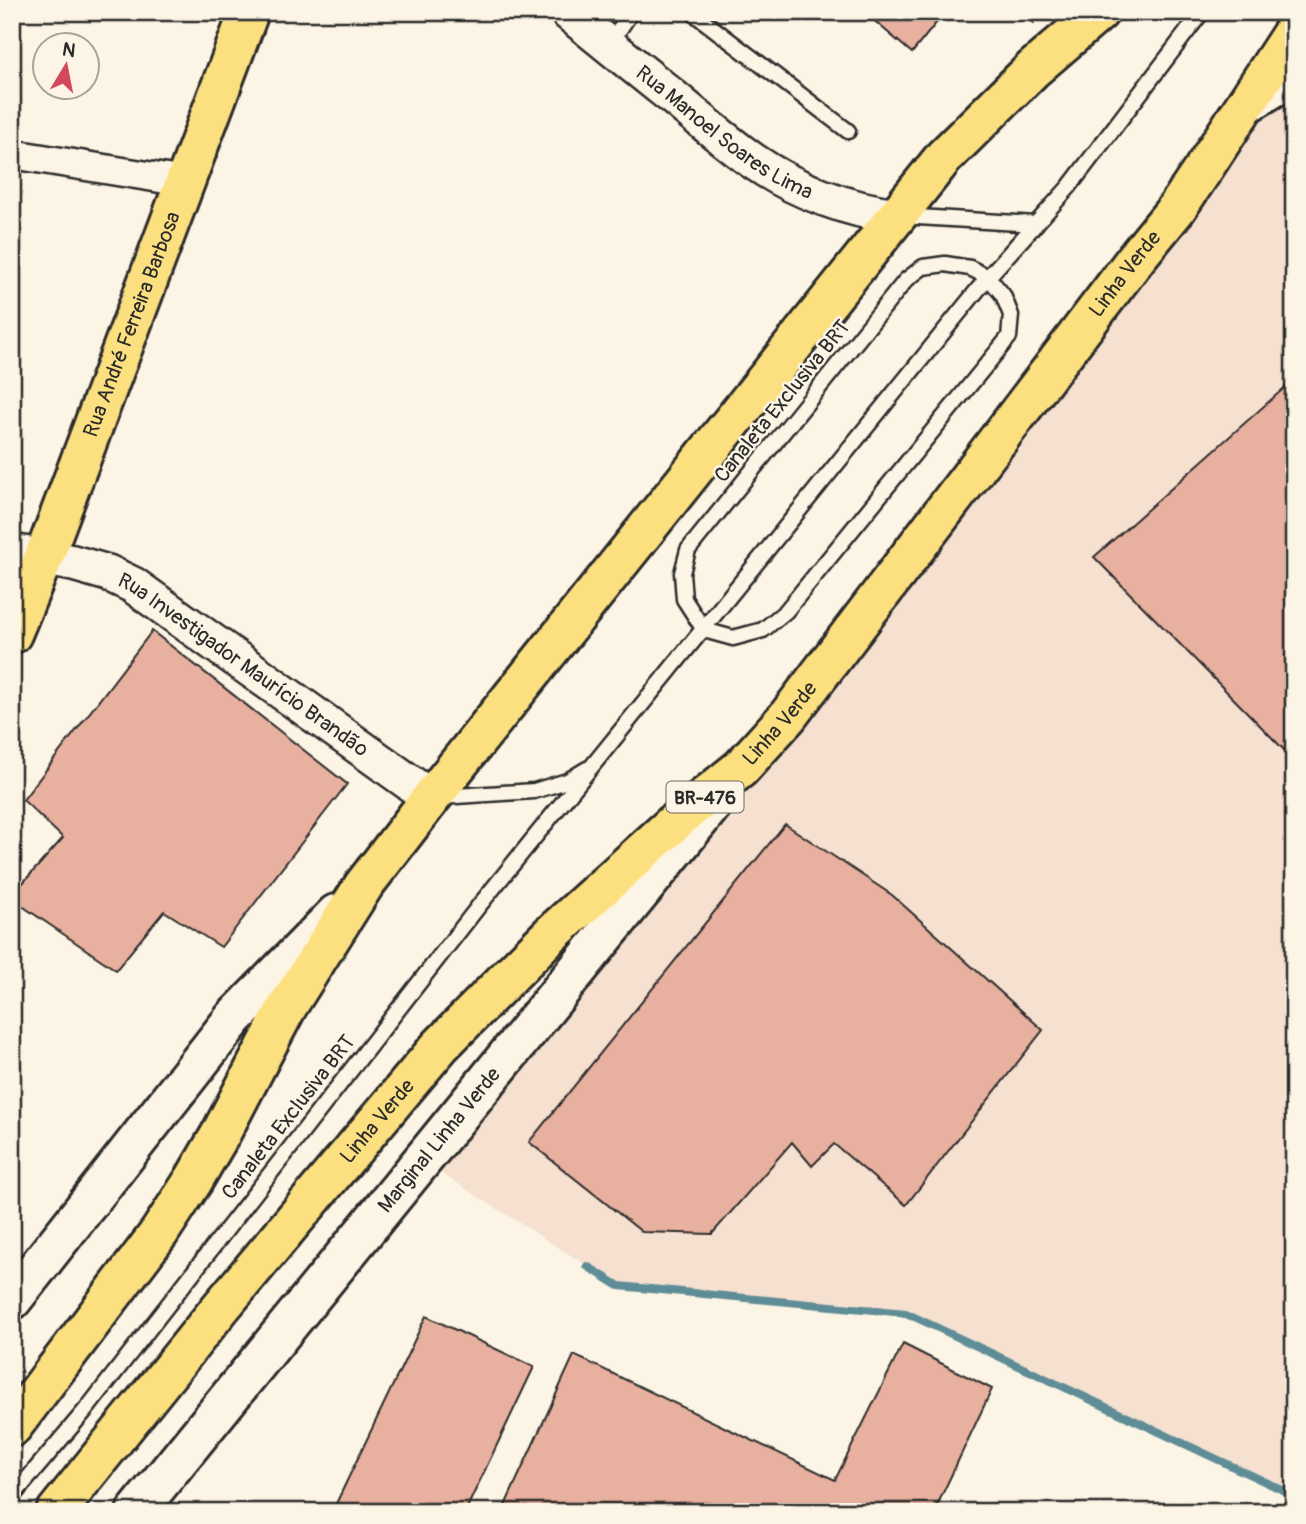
<svg xmlns="http://www.w3.org/2000/svg" width="1306" height="1524" font-family="Pangolin,sans-serif">
  <style>
    .built { fill: #f6e0d0 }
    .lines { fill: none; stroke-linecap: round; stroke-linejoin: round }
    .stream { stroke: #5e8d97; stroke-width: 8 }
    .building { fill: #e8b09f; stroke: #2b2b2b; stroke-width: 2 }
    .service-casing { stroke: #2b2b2b; stroke-width: 19 }
    .minor-casing { stroke: #2b2b2b; stroke-width: 33 }
    .tertiary-casing { stroke: #2b2b2b; stroke-width: 40 }
    .secondary-casing { stroke: #2b2b2b; stroke-width: 44 }
    .primary-casing { stroke: #2b2b2b; stroke-width: 44 }
    .trunk-casing { stroke: #2b2b2b; stroke-width: 44 }
    .path { stroke: #2b2b2b; stroke-width: 4.5; stroke-dasharray: 2 5; stroke-linecap: butt }
    .service { stroke: #fcf5e5; stroke-width: 14 }
    .minor { stroke: #fcf5e5; stroke-width: 28 }
    .tertiary { stroke: #fcf5e5; stroke-width: 35 }
    .secondary { stroke: #fcf5e5; stroke-width: 38 }
    .primary { stroke: #fce080; stroke-width: 38 }
    .trunk { stroke: #fce080; stroke-width: 38 }
    .labels { text-anchor: middle; stroke-width: 5; stroke-linejoin: round; paint-order: stroke }
    .shield { fill: #fcf5e5; stroke: #6a6863; stroke-width: 2 }
    .shield-label { font-size: 19px; font-weight: bold; fill: #2b2b2b }
    .street-label { font-size: 21px; fill: #2b2b2b; stroke: #fcf5e5 }
  </style>
  <rect width="100%" height="100%" fill="#fcf5e5"/>
  <filter id="ink" filterUnits="userSpaceOnUse"><feTurbulence type="fractalNoise" baseFrequency=".0143" numOctaves="2"/><feDisplacementMap in="SourceGraphic" scale="14" xChannelSelector="R" yChannelSelector="G"/><feConvolveMatrix kernelMatrix="1 2 1 2 8 2 1 2 1" color-interpolation-filters="sRGB"/></filter>
  <g filter="url(#ink)">
    <path class="built" d="M1294 86V1493H1289L906 1313 619 1286 422 1161 1137 257Z"/>
    <g class="lines">
      <path class="stream" d="M587 1266 619 1286 906 1313 1289 1493H1294"/>
    </g>
    <g class="building">
      <path d="M864 12H945L912 53Z"/>
      <path d="M1291 382 1294 385V760L1094 557Z"/>
      <path d="M152 631 347 784 221 947 164 911 116 970 12 899V895L63 838 23 800Z"/>
      <path d="M785 824 892 895 1043 1030 906 1205 834 1144 812 1166 792 1142 712 1234 642 1232 529 1142Z"/>
      <path d="M426 1316 534 1367 465 1512H332Z"/>
      <path d="M903 1344 992 1389 934 1512H502L574 1355 835 1480Z"/>
    </g>
    <g class="lines">
      <g class="service-casing">
        <g id="service">
          <path d="M692 12 848 131"/>
          <path d="M609 45 631 12"/>
          <path d="M901 216 1036 224"/>
          <path d="M945 264 970 268 988 277 1003 295 1011 315 1009 337 786 611 763 630 733 638 704 630 684 599 682 573 688 550 906 280 923 267Z"/>
          <path d="M441 797 534 791 567 781 587 769"/>
          <path d="M12 1497 89 1406 478 907 988 277 1069 187 1202 12"/>
        </g>
      </g>
      <g class="minor-casing">
        <path id="minor" d="M12 154 185 182"/>
      </g>
      <g class="tertiary-casing">
        <g id="tertiary">
          <path id="s1" d="M568 12C603 41 638 69 673 97 699 119 725 141 753 161 795 190 847 210 898 216"/>
          <path id="s2" d="M12 552 73 563 108 573 133 585 431 798"/>
        </g>
      </g>
      <g class="secondary-casing">
        <g id="secondary">
          <path d="M1246 104 1294 75"/>
          <path d="M12 1300 234 1018 336 914"/>
          <path id="s3" d="M136 1512 714 802"/>
        </g>
      </g>
      <g class="primary-casing">
        <g id="primary">
          <path id="s4" d="M12 634 44 557 249 12"/>
        </g>
      </g>
      <g class="trunk-casing">
        <g id="trunk">
          <path d="M12 1427 159 1233 193 1181 220 1135 287 1007 364 885 431 798 944 157 1033 69 1099 12"/>
          <path id="s5" d="M56 1512 221 1307 440 1046 551 934 685 813 741 768 788 716 1137 257 1177 208 1202 171 1294 30"/>
        </g>
      </g>
      <g class="path">
        <path d="M1032 23 1042 12"/>
        <path d="M12 1341 21 1330"/>
      </g>
      <use href="#service" class="service"/>
      <use href="#minor" class="minor"/>
      <use href="#tertiary" class="tertiary"/>
      <use href="#secondary" class="secondary"/>
      <use href="#primary" class="primary"/>
      <use href="#trunk" class="trunk"/>
    </g>
  </g>
  <g class="labels">
    <rect class="shield" x="666.5" y="781.5" width="77" height="31" rx="5"/>
    <g class="shield-label">
      <text x="705" y="804">BR-476</text>
    </g>
    <g class="street-label">
      <text dy="7" stroke="none"><textPath href="#s1" startOffset="198">Rua Manoel Soares Lima</textPath></text>
      <text dy="7" stroke="none"><textPath href="#s5" startOffset="1640">Linha Verde</textPath></text>
      <text dy="7" stroke="none"><textPath href="#s4" startOffset="332">Rua André Ferreira Barbosa</textPath></text>
      <text transform="translate(782 401) rotate(-51)" y="7">Canaleta Exclusiva BRT</text>
      <text dy="7" stroke="none"><textPath href="#s2" startOffset="262">Rua Investigador Maurício Brandão</textPath></text>
      <text dy="7" stroke="none"><textPath href="#s5" startOffset="1073">Linha Verde</textPath></text>
      <text transform="translate(288 1117) rotate(-52)" y="7">Canaleta Exclusiva BRT</text>
      <text dy="7" stroke="none"><textPath href="#s5" startOffset="506">Linha Verde</textPath></text>
      <text dy="7" stroke="none"><textPath href="#s3" startOffset="480">Marginal Linha Verde</textPath></text>
    </g>
  </g>
  <rect width="1306" height="1524" fill="none" stroke="#fcf5e5" stroke-width="42"/>
  <rect x="21" y="21" width="1264" height="1482" fill="none" stroke="#2b2b2b" stroke-width="2.5" filter="url(#ink)"/>
  <g transform="translate(66 66) rotate(10)"><circle r="33" fill="#fcf5e5" stroke="#a8a49b" stroke-width="2"/>
  <path d="M0-5L12 26L0 18L-12 26Z" fill="#d1495b"/>
  <text y="-10" font-size="19" font-weight="bold" text-anchor="middle" fill="#2b2b2b">N</text>
  </g>
</svg>
